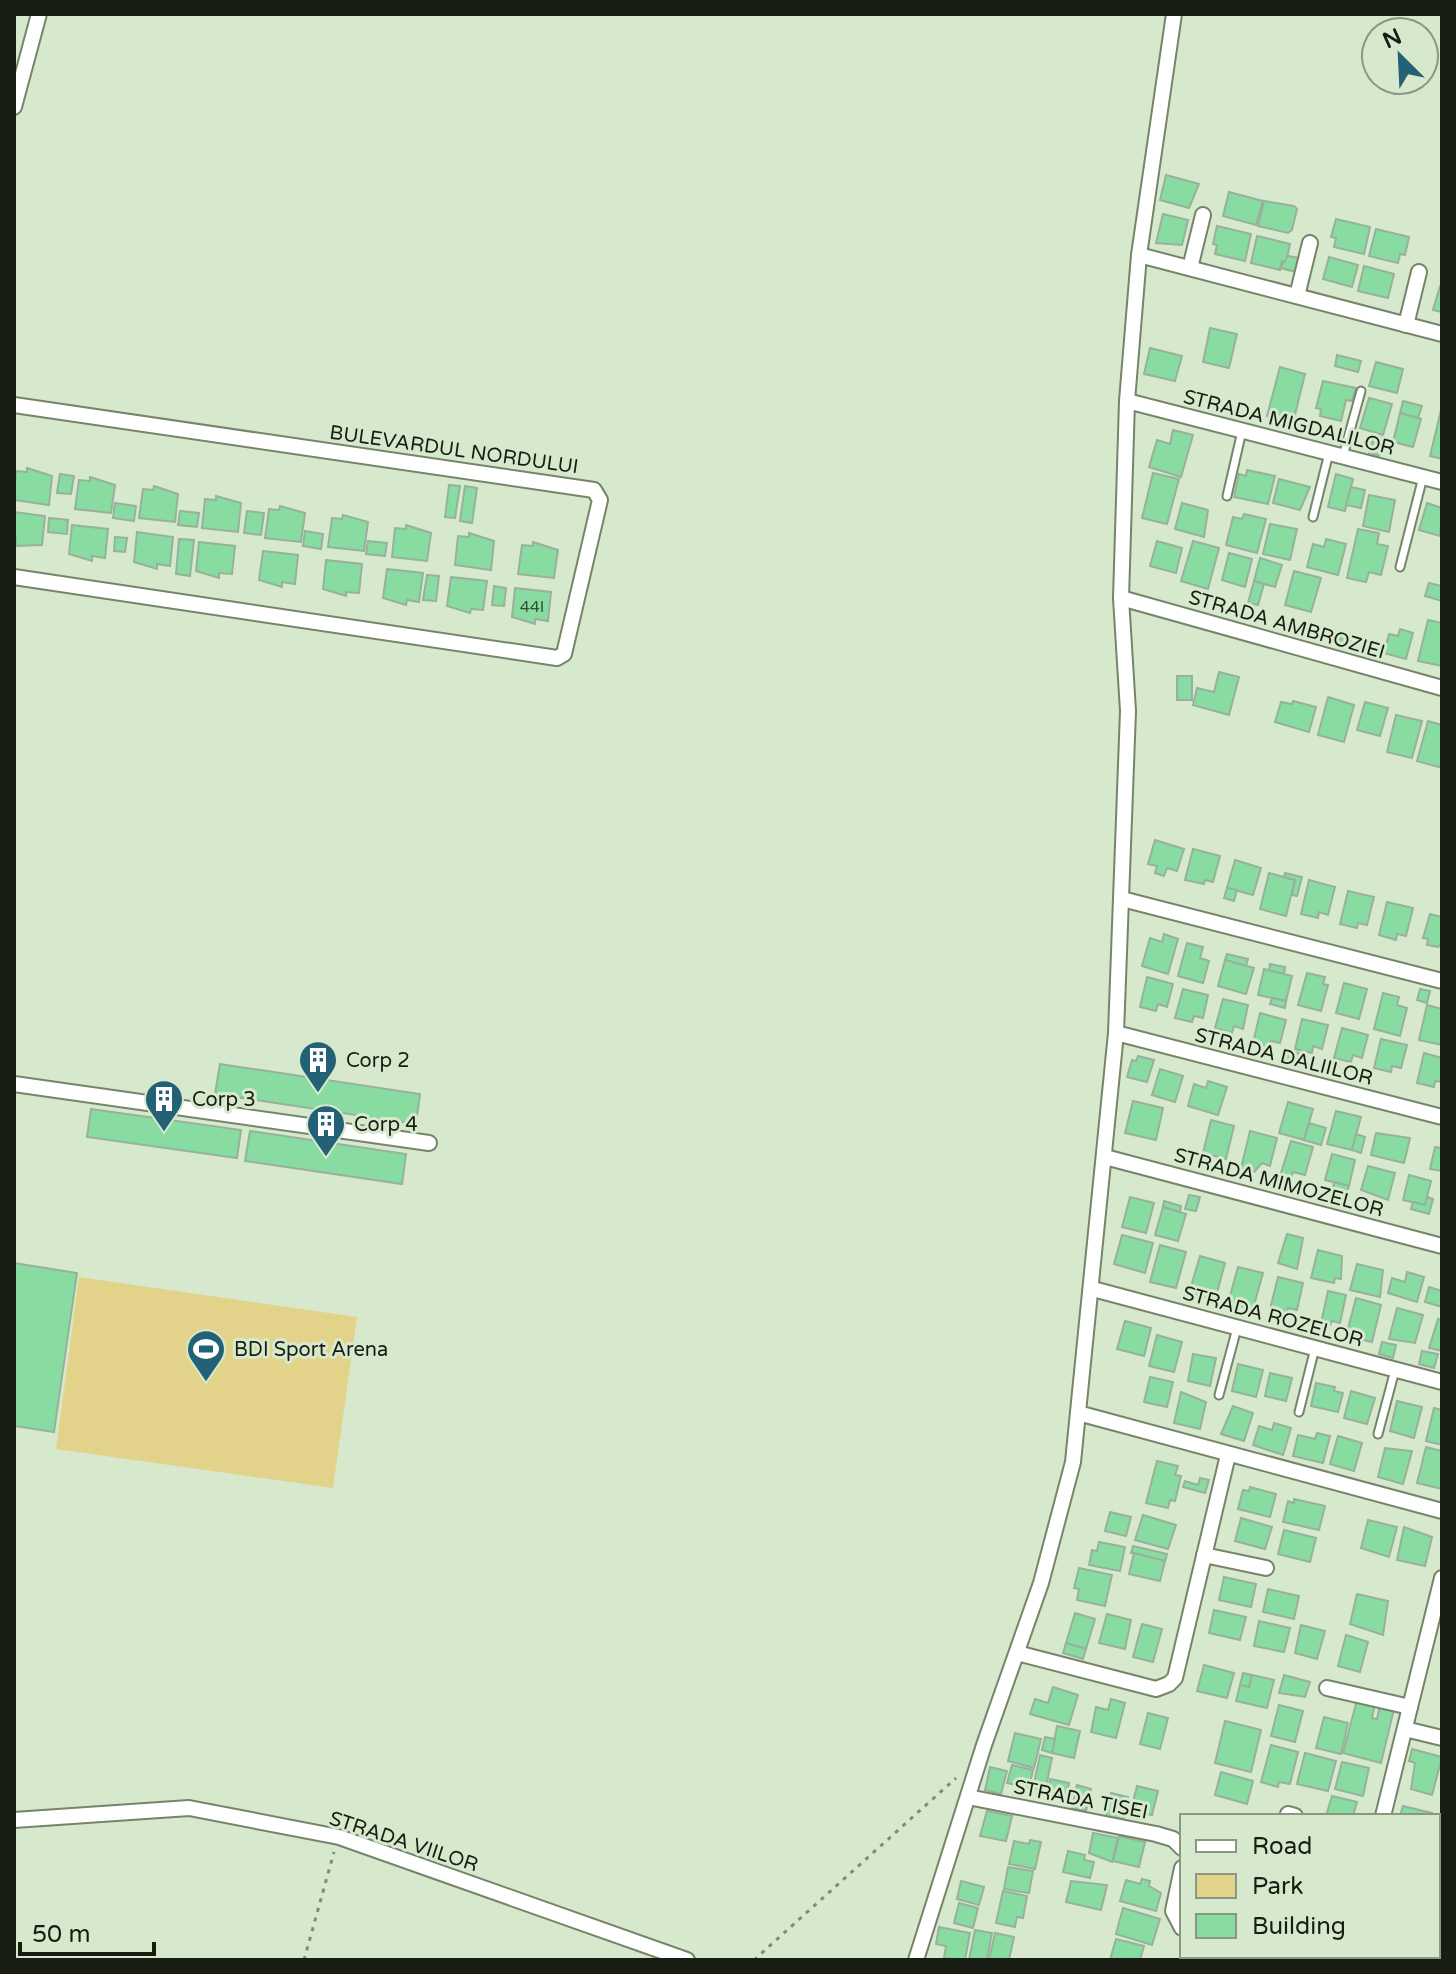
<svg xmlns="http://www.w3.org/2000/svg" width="1456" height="1974" font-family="'Varela Round',sans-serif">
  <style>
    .green { fill: #e3d38a }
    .building { fill: #89dca1; stroke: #96b19c; stroke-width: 2 }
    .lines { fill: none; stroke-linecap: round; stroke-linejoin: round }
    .lane-casing { stroke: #75856b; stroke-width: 11 }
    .street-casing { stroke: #75856b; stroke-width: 18 }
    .path { stroke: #7f8b78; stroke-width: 3; stroke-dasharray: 4 6; stroke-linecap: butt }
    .lane { stroke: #fff; stroke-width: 7 }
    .street { stroke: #fff; stroke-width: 14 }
    .labels { text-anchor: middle; stroke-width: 6; stroke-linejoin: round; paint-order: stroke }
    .number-label { font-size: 16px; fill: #344d36 }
    .street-label { font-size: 20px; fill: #171d13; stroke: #d7e9cd }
    .poi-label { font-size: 20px; fill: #171d13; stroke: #d7e9cd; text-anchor: start }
  </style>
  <rect width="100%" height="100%" fill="#d7e9cd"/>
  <path class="green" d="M79 1277 357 1317 333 1488 56 1449Z"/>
  <g class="building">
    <path d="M1166 175 1199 184 1189 208 1160 200Z"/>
    <path d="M1229 192 1263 201 1256 225 1223 216Z"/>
    <path d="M1264 201 1294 206 1297 209 1292 230 1288 233 1258 226Z"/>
    <path d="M1163 214 1188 220 1182 245 1156 243Z"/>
    <path d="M1336 219 1370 227 1364 254 1334 247 1336 238 1331 237Z"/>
    <path d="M1217 226 1251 234 1245 261 1215 254 1217 245 1213 244Z"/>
    <path d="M1376 229 1409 237 1405 255 1400 254 1398 263 1369 256Z"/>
    <path d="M1257 236 1290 244 1286 262 1282 261 1280 270 1251 263Z"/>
    <path d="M1288 256 1300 258 1296 272 1280 268Z"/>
    <path d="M1329 257 1358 265 1352 287 1323 279Z"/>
    <path d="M1364 266 1394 274 1388 298 1358 291Z"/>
    <path d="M1440 286H1442V312L1433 310Z"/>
    <path d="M1210 328 1237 334 1229 368 1203 362Z"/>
    <path d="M1150 348 1182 356 1175 381 1144 374Z"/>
    <path d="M1337 355 1361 361 1358 372 1335 366Z"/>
    <path d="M1376 362 1403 369 1397 393 1369 386Z"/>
    <path d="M1280 367 1305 374 1293 423 1267 416Z"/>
    <path d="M1323 381 1356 388 1352 401 1346 400 1341 421 1320 416 1321 409 1316 408Z"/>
    <path d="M1369 398 1392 404 1383 435 1360 428Z"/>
    <path d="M1403 401 1422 406 1418 418 1400 413Z"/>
    <path d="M1442 406V459L1430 456Z"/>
    <path d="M1400 413 1421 419 1413 447 1393 442Z"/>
    <path d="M1173 430 1193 435 1181 477 1149 467 1157 440 1170 444Z"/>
    <path d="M1374 436 1384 438 1379 456 1369 453Z"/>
    <path d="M27 468 52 476 49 505 14 500 16 471 27 472Z"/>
    <path d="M1247 470 1275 476 1268 504 1234 497 1239 474 1246 476Z"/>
    <path d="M1153 473 1179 479 1167 524 1142 518Z"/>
    <path d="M60 474 74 476 71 494 57 493Z"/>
    <path d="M1336 474 1353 479 1345 511 1328 507Z"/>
    <path d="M90 477 115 485 111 513 75 509 79 480 90 481Z"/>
    <path d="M1279 479 1310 487 1300 510 1273 503Z"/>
    <path d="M449 485 460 486 455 518 445 517Z"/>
    <path d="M154 486 178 494 175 522 139 518 143 489 153 490Z"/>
    <path d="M465 486 477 488 472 523 460 521Z"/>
    <path d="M1351 487 1365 490 1361 508 1346 505Z"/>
    <path d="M1369 495 1395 500 1389 532 1363 526Z"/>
    <path d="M216 496 241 503 238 532 202 528 205 499 216 500Z"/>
    <path d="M115 503 136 506 134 521 113 518Z"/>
    <path d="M1182 503 1208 510 1204 537 1175 529Z"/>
    <path d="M1427 503 1442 508 1440 536 1419 530Z"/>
    <path d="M280 506 305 513 301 542 265 538 269 509 279 510Z"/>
    <path d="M180 511 199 513 197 527 178 525Z"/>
    <path d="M247 511 264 513 261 535 244 533Z"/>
    <path d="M14 512 45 516 42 545 16 546Z"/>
    <path d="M1244 514 1266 519 1257 553 1226 545 1233 517 1242 519Z"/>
    <path d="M343 515 368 522 364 551 328 547 332 518 342 519Z"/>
    <path d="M49 518 68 520 67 534 48 532Z"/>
    <path d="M1270 524 1297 529 1290 560 1263 554Z"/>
    <path d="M72 525 108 529 105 558 92 556V561L69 554Z"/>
    <path d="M406 525 431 533 427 561 392 557 395 528 406 529Z"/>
    <path d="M1358 529 1379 533 1377 544 1388 546 1381 575 1369 572 1366 582 1347 578Z"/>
    <path d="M305 531 323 534 321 549 303 546Z"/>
    <path d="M137 532 173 537 170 566 157 564V569L134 562Z"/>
    <path d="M469 533 494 541 491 570 455 565 458 536 469 537Z"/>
    <path d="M115 537 127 538 125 552 114 551Z"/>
    <path d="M179 539 194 540 190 576 176 574Z"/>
    <path d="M1326 539 1346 544 1338 575 1307 567 1313 544 1324 547Z"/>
    <path d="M368 541 387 543 385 556 366 554Z"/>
    <path d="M1157 541 1182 548 1176 573 1150 566Z"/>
    <path d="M1193 541 1219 548 1208 589 1181 581Z"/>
    <path d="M199 542 235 546 232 574 219 573V578L196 571Z"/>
    <path d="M533 542 558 550 554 578 518 574 522 545 533 546Z"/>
    <path d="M263 551 298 555 295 584 282 582V587L259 580Z"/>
    <path d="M1229 553 1252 559 1245 587 1222 580Z"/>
    <path d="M1260 558 1282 565 1275 587 1254 581Z"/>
    <path d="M326 560 362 564 359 593 346 592V596L323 589Z"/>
    <path d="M387 569 423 573 419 602 407 600 406 605 383 598Z"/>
    <path d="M1294 571 1321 578 1311 612 1285 605Z"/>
    <path d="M427 575 439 576 436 601 423 600Z"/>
    <path d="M451 577 487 581 483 610 471 609 470 613 447 606Z"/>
    <path d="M1254 581 1264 584 1258 605 1248 603Z"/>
    <path d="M1429 583 1442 586V601L1425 596Z"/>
    <path d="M494 586 506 588 504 606 492 605Z"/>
    <path d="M515 588 551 592 548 621 535 619V624L512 617Z"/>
    <path d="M1428 620 1442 623V666L1418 661Z"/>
    <path d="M1400 629 1413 633 1406 659 1384 653 1389 634 1398 636Z"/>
    <path d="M1343 632 1353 635 1348 649 1331 643 1334 637 1340 639Z"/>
    <path d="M1219 672 1239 677 1229 715 1193 705 1197 688 1214 692Z"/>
    <rect x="1177" y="676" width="15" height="24"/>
    <path d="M1328 697 1354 705 1344 742 1318 735Z"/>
    <path d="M1293 701 1316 707 1309 732 1275 722 1281 702 1292 704Z"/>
    <path d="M1365 702 1388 708 1380 736 1357 730Z"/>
    <path d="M1396 715 1422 721 1412 758 1387 752Z"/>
    <path d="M1428 721 1442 725V768L1417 761Z"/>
    <path d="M1155 840 1184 849 1177 871 1167 868 1164 876 1155 873 1157 866 1148 864Z"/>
    <path d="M1193 849 1220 856 1213 882 1205 880 1204 884 1185 880Z"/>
    <path d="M1235 860 1261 868 1253 895 1227 888Z"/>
    <path d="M1269 873 1295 880 1286 916 1260 909Z"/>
    <path d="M1285 873 1302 877 1297 896 1292 895 1295 880 1284 877Z"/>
    <path d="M1309 880 1335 887 1328 915 1319 912 1318 918 1301 914Z"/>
    <path d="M1227 888 1237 890 1234 901 1224 898Z"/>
    <path d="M1348 891 1374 897 1367 925 1358 923 1357 928 1340 924Z"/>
    <path d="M1387 902 1413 908 1406 936 1397 934 1396 940 1379 935Z"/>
    <path d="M1430 914 1442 917V943L1438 947 1427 945 1428 939 1423 938Z"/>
    <path d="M1164 934 1178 939 1168 974 1142 966 1150 938 1162 942Z"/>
    <path d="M1187 943 1203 947 1200 958 1209 961 1203 983 1178 976Z"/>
    <path d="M1227 954 1248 959 1246 966 1225 960Z"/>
    <path d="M1225 960 1254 968 1246 994 1218 986Z"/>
    <path d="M1270 964 1285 967 1284 974 1269 971Z"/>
    <path d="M1264 969 1292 976 1286 1001 1258 995Z"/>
    <path d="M1307 973 1325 977 1323 984 1328 985 1321 1011 1298 1005Z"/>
    <path d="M1147 977 1173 984 1167 1007 1158 1004 1156 1011 1140 1007Z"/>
    <path d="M1344 983 1367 989 1359 1019 1336 1013Z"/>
    <path d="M1183 989 1208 995 1203 1018 1194 1016 1192 1022 1175 1018Z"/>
    <path d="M1420 989 1430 991 1427 1003 1417 1000Z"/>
    <path d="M1383 993 1399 997 1397 1005 1407 1008 1400 1036 1374 1029Z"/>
    <path d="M1272 998 1286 1001 1285 1008 1270 1004Z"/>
    <path d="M1223 999 1248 1005 1243 1029 1234 1026 1232 1033 1215 1028Z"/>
    <path d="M1427 1005 1442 1009V1045L1419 1040Z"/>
    <path d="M1260 1013 1286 1020 1280 1043 1271 1041 1269 1047 1253 1043Z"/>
    <path d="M1302 1019 1328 1025 1322 1049 1313 1046 1312 1053 1295 1049Z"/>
    <path d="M1342 1028 1368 1035 1362 1058 1353 1055 1351 1062 1334 1058Z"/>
    <path d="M1381 1039 1407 1045 1401 1068 1392 1066 1391 1072 1374 1068Z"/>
    <path d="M1288 1050 1301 1054 1298 1066 1285 1062Z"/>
    <path d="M1424 1053 1442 1058V1082L1435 1081 1434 1087 1417 1083Z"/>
    <path d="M1138 1056 1154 1060 1147 1082 1127 1077 1132 1060 1136 1061Z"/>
    <path d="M220 1064 420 1094 416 1124 215 1094Z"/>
    <path d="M1160 1069 1183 1076 1175 1102 1152 1095Z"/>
    <path d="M1208 1081 1227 1087 1218 1115 1188 1106 1194 1084 1206 1088Z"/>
    <path d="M1133 1101 1163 1108 1156 1140 1125 1133Z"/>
    <path d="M1288 1102 1313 1109 1304 1140 1279 1133Z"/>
    <path d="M91 1109 241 1130 237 1158 87 1137Z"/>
    <path d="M1336 1111 1361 1117 1352 1150 1327 1144Z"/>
    <path d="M1211 1120 1234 1126 1226 1159 1203 1153Z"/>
    <path d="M1309 1123 1326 1128 1321 1145 1304 1140Z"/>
    <path d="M250 1131 406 1154 402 1184 245 1161Z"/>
    <path d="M1250 1131 1277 1138 1270 1166 1262 1163 1254 1172 1241 1168Z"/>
    <path d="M1376 1133 1410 1138 1404 1163 1371 1155Z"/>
    <path d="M1356 1134 1365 1137 1361 1153 1352 1150Z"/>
    <path d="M1291 1141 1313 1147 1305 1175 1293 1172 1290 1179 1280 1176Z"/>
    <path d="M1435 1147 1442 1148V1171L1430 1169Z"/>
    <path d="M1332 1154 1355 1160 1349 1186 1325 1180Z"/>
    <path d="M1368 1166 1395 1173 1388 1200 1361 1190Z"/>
    <path d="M1409 1175 1431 1181 1425 1205 1403 1200Z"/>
    <path d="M1334 1182 1349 1186 1347 1192 1333 1189Z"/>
    <path d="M1189 1195 1200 1197 1196 1211 1185 1209Z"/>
    <path d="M1130 1197 1154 1203 1146 1233 1122 1227Z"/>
    <path d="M1427 1197 1433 1199 1429 1214 1411 1209 1413 1202 1425 1205Z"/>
    <path d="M1164 1201 1181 1206 1180 1212 1163 1207Z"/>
    <path d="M1163 1207 1186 1214 1178 1241 1155 1235Z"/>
    <path d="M1287 1234 1303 1238 1297 1269 1278 1263Z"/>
    <path d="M1122 1235 1153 1243 1145 1273 1114 1264Z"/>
    <path d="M1160 1245 1186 1252 1176 1288 1150 1282Z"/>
    <path d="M1318 1250 1342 1256 1341 1279 1335 1278 1334 1283 1311 1278Z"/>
    <path d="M1200 1256 1225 1263 1215 1300 1189 1293Z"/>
    <path d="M14 1263 77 1273 54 1432 14 1426Z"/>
    <path d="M1357 1264 1383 1270 1380 1297 1350 1290Z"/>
    <path d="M1238 1267 1263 1273 1253 1309 1228 1303Z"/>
    <path d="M1407 1272 1424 1277 1417 1302 1388 1293 1392 1278 1405 1282Z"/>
    <path d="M1278 1277 1303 1283 1297 1310 1288 1308 1287 1313 1270 1309Z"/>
    <path d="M1429 1287 1442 1291V1307L1425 1302Z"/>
    <path d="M1328 1291 1346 1295 1340 1323 1332 1321 1330 1325 1321 1323Z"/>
    <path d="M1356 1298 1381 1305 1372 1342 1346 1336Z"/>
    <path d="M1397 1308 1423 1315 1415 1343 1389 1339Z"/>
    <path d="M1438 1319 1442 1320V1351L1429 1348Z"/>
    <path d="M1125 1321 1151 1328 1144 1356 1117 1349Z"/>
    <path d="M1157 1335 1182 1342 1174 1372 1149 1366Z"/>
    <path d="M1382 1342 1396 1345 1393 1358 1379 1354Z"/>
    <path d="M1422 1351 1438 1354 1434 1368 1419 1364Z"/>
    <path d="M1193 1354 1216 1358 1210 1386 1188 1381Z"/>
    <path d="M1238 1364 1263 1370 1256 1397 1232 1391Z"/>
    <path d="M1270 1373 1292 1378 1286 1401 1265 1396Z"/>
    <path d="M1150 1377 1173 1382 1167 1407 1144 1402Z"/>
    <path d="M1316 1383 1335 1387 1334 1391 1343 1393 1338 1412 1311 1406Z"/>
    <path d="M1351 1391 1375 1398 1367 1424 1344 1418Z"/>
    <path d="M1181 1392 1206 1402 1200 1429 1174 1423Z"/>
    <path d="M1397 1401 1422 1407 1414 1438 1390 1431Z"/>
    <path d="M1233 1406 1253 1413 1244 1441 1221 1434Z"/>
    <path d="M1434 1408 1442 1410V1445L1426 1441Z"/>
    <path d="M1274 1423 1291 1428 1283 1455 1253 1445 1259 1426 1272 1430Z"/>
    <path d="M1317 1433 1330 1436 1323 1463 1293 1456 1298 1435 1315 1439Z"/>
    <path d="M1338 1436 1362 1443 1354 1471 1330 1464Z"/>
    <path d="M1426 1447 1442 1451V1489L1417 1483Z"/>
    <path d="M1385 1448 1412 1451 1403 1484 1378 1477Z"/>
    <path d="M1157 1461 1178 1466 1175 1475 1181 1476 1175 1501 1170 1500 1168 1508 1146 1503Z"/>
    <path d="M1200 1478 1209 1480 1205 1493 1183 1487 1185 1481 1198 1485Z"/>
    <path d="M1250 1487 1276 1494 1270 1517 1238 1509 1243 1490 1249 1491Z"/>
    <path d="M1294 1499 1325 1506 1319 1530 1283 1522 1288 1501 1294 1503Z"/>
    <path d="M1110 1512 1131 1517 1126 1536 1105 1531Z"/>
    <path d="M1143 1515 1176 1525 1168 1549 1135 1540Z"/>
    <path d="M1241 1518 1272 1527 1265 1549 1235 1541Z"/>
    <path d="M1368 1520 1397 1527 1389 1557 1361 1548Z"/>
    <path d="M1404 1527 1432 1537 1425 1566 1397 1560Z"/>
    <path d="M1284 1530 1316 1538 1310 1562 1278 1554Z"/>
    <path d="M1099 1542 1125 1547 1120 1571 1089 1565 1092 1550 1097 1551Z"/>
    <path d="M1133 1546 1167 1554 1165 1561 1131 1553Z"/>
    <path d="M1134 1553 1165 1561 1160 1581 1129 1574Z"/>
    <path d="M1079 1568 1112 1575 1105 1606 1077 1600 1079 1589 1074 1588Z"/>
    <path d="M1224 1577 1256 1584 1251 1607 1219 1600Z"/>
    <path d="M1268 1589 1299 1596 1294 1619 1263 1612Z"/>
    <path d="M1357 1594 1388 1601 1383 1635 1350 1624Z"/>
    <path d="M1214 1610 1246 1617 1240 1640 1209 1633Z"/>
    <path d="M1075 1613 1095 1619 1086 1649 1066 1643Z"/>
    <path d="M1107 1614 1131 1620 1125 1649 1099 1643Z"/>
    <path d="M1259 1621 1290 1628 1284 1652 1254 1646Z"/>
    <path d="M1142 1624 1162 1629 1153 1662 1133 1657Z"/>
    <path d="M1301 1625 1325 1631 1317 1659 1295 1653Z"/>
    <path d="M1346 1635 1368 1642 1360 1672 1338 1666Z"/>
    <path d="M1066 1643 1086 1649 1083 1659 1063 1653Z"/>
    <path d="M1204 1665 1234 1673 1227 1698 1197 1691Z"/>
    <path d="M1243 1673 1252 1675 1249 1687 1240 1685Z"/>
    <path d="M1252 1675 1274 1680 1267 1708 1236 1701 1240 1685 1249 1687Z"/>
    <path d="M1284 1675 1310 1682 1305 1697 1279 1693Z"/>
    <path d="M1053 1687 1078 1695 1069 1725 1030 1714 1035 1699 1048 1703Z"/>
    <path d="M1111 1699 1125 1703 1116 1738 1091 1732 1096 1707 1108 1710Z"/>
    <path d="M1357 1700 1375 1704 1372 1718 1377 1719 1380 1705 1394 1709 1381 1763 1343 1753Z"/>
    <path d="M1279 1705 1303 1711 1295 1742 1271 1736Z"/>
    <path d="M1148 1713 1168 1718 1160 1749 1140 1744Z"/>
    <path d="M1324 1717 1348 1723 1341 1754 1316 1748Z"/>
    <path d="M1225 1721 1261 1730 1251 1772 1215 1763Z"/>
    <path d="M1057 1726 1080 1731 1074 1758 1052 1753Z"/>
    <path d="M1015 1733 1041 1739 1034 1768 1008 1761Z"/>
    <path d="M1045 1737 1055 1739 1052 1753 1042 1750Z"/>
    <path d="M1271 1745 1298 1752 1290 1784 1279 1782 1278 1787 1261 1782Z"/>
    <path d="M1412 1749 1442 1757 1432 1795 1411 1789 1415 1763 1409 1761Z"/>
    <path d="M1305 1753 1336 1761 1328 1791 1297 1784Z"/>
    <path d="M1040 1755 1052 1758 1045 1791 1033 1788Z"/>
    <path d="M1342 1762 1369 1768 1363 1796 1335 1789Z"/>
    <path d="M1012 1765 1033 1770 1029 1788 1007 1783Z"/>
    <path d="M990 1767 1007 1771 1001 1794 985 1790Z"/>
    <path d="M1221 1772 1253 1781 1247 1804 1215 1795Z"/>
    <path d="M1050 1779 1069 1783 1066 1800 1047 1796Z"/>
    <path d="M1077 1785 1091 1789 1086 1811 1072 1808Z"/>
    <path d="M1137 1786 1158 1791 1152 1815 1131 1810Z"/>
    <path d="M1111 1793 1128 1797 1123 1820 1106 1817Z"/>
    <path d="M1332 1796 1357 1802 1353 1816H1326Z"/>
    <path d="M1403 1806 1432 1813 1431 1816H1400Z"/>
    <path d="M987 1811 1012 1816 1006 1841 980 1836Z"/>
    <path d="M1093 1833 1118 1838 1112 1862 1089 1853Z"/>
    <path d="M1119 1836 1145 1842 1139 1867 1113 1861Z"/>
    <path d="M1030 1840 1041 1842 1035 1869 1009 1864 1014 1841 1029 1844Z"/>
    <path d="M1068 1851 1085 1855 1084 1860 1094 1862 1090 1878 1063 1872Z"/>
    <path d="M1008 1867 1033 1871 1029 1893 1004 1889Z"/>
    <path d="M1142 1879 1150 1881 1149 1886 1161 1893 1156 1911 1120 1901 1126 1880 1140 1884Z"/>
    <path d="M961 1881 984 1887 979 1905 957 1899Z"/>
    <path d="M1071 1881 1107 1885 1101 1910 1066 1902Z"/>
    <path d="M1003 1891 1027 1896 1023 1918 1017 1917 1015 1927 996 1923Z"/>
    <path d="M959 1903 978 1908 973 1928 954 1923Z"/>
    <path d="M1123 1908 1160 1919 1152 1945 1116 1934Z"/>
    <path d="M939 1927 970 1933 965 1960 944 1958 946 1946 936 1944Z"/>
    <path d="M975 1930 992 1933 987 1960H969Z"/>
    <path d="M995 1933 1014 1937 1009 1960H989Z"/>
    <path d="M1116 1939 1144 1946 1140 1960H1110Z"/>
    <path d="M1362 1956H1387L1386 1960H1361Z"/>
    <path d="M1401 1956H1423L1432 1959 1399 1960Z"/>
  </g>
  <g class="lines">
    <g class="lane-casing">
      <g id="lane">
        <path d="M1343 456 1361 391"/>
        <path d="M1227 496 1242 431"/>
        <path d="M1313 517 1329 453"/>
        <path d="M1400 567 1423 477"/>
        <path d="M1219 1395 1237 1328"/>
        <path d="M1299 1412 1315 1348"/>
        <path d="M1378 1434 1395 1370"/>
      </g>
    </g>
    <g class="street-casing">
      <g id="street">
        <path d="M14 107 39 14"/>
        <path d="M1139 255 1442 334"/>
        <path d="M1190 268 1203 215"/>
        <path d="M1297 296 1310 243"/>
        <path d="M1406 325 1419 272"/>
        <path d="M1127 401 1442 482"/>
        <path d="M14 405 594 490 600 500 564 654 557 658 14 577"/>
        <path d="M1121 598 1442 688"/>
        <path d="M1122 899 1442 981"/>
        <path d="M1116 1033 1442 1117"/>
        <path d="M14 1084 429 1143"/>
        <path d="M1105 1157 1442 1246"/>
        <path d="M1093 1289 1442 1382"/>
        <path d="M1078 1413 1442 1511"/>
        <path d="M1204 1555 1266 1568"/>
        <path d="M1017 1653 1156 1689 1169 1684 1175 1678 1228 1455"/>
        <path d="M1327 1688 1410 1707"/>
        <path d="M1405 1729 1442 1738"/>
        <path d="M968 1797 1156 1834 1173 1839 1182 1848"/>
        <path d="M1288 1814 1295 1816"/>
        <path d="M1383 1816 1442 1578"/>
        <path d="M14 1820 189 1808 339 1837 687 1960"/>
        <path d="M1182 1868 1173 1911 1182 1928"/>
        <path d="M1438 1882 1442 1883"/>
        <path d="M1251 1956 1261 1960"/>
        <path d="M916 1960 984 1745 1041 1583 1073 1462 1116 1033 1128 711 1121 598 1127 401 1139 255 1174 14"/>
        <path d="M1344 1960 1345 1956"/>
      </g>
    </g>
    <g class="path">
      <path d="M304 1960 334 1852"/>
      <path d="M754 1960 956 1778"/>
    </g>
    <use href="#lane" class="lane"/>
    <use href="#street" class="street"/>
  </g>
  <defs>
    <g id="building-pin" transform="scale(2)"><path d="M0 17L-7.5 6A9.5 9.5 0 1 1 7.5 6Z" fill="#236177" stroke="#d7e9cd"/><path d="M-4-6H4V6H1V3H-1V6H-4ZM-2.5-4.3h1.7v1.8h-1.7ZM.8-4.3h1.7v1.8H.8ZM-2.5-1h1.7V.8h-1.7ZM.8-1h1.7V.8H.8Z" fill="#fff"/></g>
    <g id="stadium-pin" transform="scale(2)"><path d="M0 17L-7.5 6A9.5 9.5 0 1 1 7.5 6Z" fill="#236177" stroke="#d7e9cd"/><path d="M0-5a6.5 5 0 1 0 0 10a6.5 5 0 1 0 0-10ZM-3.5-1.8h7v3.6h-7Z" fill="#fff"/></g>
  </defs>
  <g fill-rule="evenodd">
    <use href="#building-pin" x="318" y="1060"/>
    <use href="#building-pin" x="164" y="1099"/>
    <use href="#building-pin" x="326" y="1124"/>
    <use href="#stadium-pin" x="206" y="1349"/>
  </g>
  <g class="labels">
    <g class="number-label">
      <text x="532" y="612">44I</text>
    </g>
    <g class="street-label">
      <text transform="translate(1289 422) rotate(14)" y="7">STRADA MIGDALILOR</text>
      <text transform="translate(454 449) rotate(8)" y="7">BULEVARDUL NORDULUI</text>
      <text transform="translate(1287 624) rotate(16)" y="7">STRADA AMBROZIEI</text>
      <text transform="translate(1284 1056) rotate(14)" y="7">STRADA DALIILOR</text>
      <text transform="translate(1279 1182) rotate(15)" y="7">STRADA MIMOZELOR</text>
      <text transform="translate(1273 1316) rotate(15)" y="7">STRADA ROZELOR</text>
      <text transform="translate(1081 1799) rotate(11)" y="7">STRADA TISEI</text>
      <text transform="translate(404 1841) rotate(18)" y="7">STRADA VIILOR</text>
    </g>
    <g class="poi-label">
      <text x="346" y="1067">Corp 2</text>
      <text x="192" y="1106">Corp 3</text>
      <text x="354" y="1131">Corp 4</text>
      <text x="234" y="1356">BDI Sport Arena</text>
    </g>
  </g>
  <rect width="1456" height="1974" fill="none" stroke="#171d13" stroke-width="32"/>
  <rect x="1180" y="1814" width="260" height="144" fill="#d7e9cd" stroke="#8a9783" stroke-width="2"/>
  <rect x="1196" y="1840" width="40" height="12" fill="#ffffff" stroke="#8a9783" stroke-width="2"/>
  <text x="1252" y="1854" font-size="24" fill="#171d13">Road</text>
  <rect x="1196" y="1874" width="40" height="24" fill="#e3d38a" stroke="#8a9783" stroke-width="2"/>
  <text x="1252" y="1894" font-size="24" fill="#171d13">Park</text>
  <rect x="1196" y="1914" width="40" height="24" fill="#89dca1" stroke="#8a9783" stroke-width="2"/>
  <text x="1252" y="1934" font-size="24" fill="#171d13">Building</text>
  <g transform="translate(1400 56) rotate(336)"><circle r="38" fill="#d7e9cd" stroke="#8a9783" stroke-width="2"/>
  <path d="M0-6L14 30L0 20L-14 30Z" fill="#236177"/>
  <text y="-12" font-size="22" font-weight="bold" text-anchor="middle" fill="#171d13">N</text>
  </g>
  <path d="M20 1942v12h134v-12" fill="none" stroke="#171d13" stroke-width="4"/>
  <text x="32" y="1942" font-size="24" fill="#171d13" stroke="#d7e9cd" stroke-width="6" paint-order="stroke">50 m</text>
</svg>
